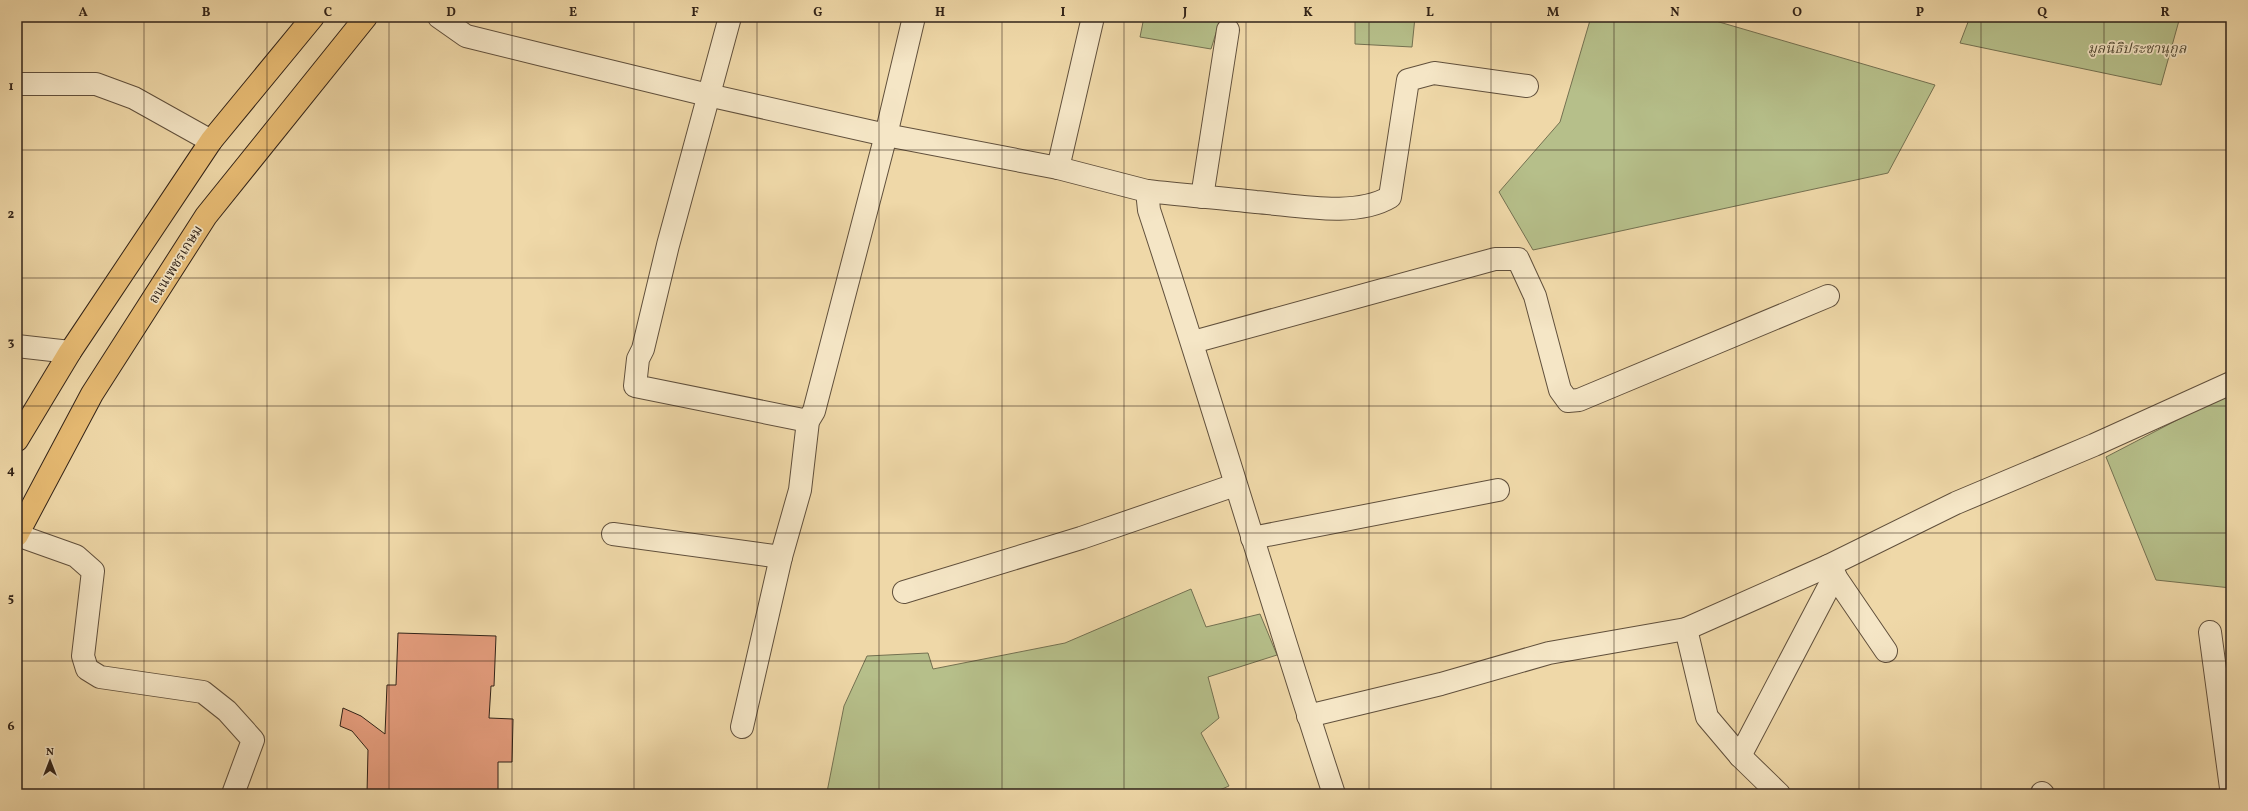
<svg xmlns="http://www.w3.org/2000/svg" width="2248" height="811" font-family="Vollkorn,'Noto Serif Thai',serif">
  <style>
    .green { fill: #b6bf8a; stroke: #747151 }
    .building { fill: #e29b7b; stroke: #322318 }
    .lines { fill: none; stroke-linecap: round; stroke-linejoin: round }
    .minor-casing { stroke: #61503c; stroke-width: 24 }
    .highway-casing { stroke: #322318; stroke-width: 24 }
    .minor { stroke: #f5e6c6; stroke-width: 22 }
    .highway { stroke: #e8bc74; stroke-width: 22 }
    .grid { fill: none; stroke: #322318; stroke-width: 1; stroke-opacity: 0.55 }
    .labels { text-anchor: middle; stroke-width: 3.5; stroke-linejoin: round; paint-order: stroke }
    .park-label { font-size: 14px; font-style: italic; fill: #534a34; stroke: #f5e6c6 }
    .street-label { font-size: 14px; fill: #322318; stroke: #f5e6c6 }
    .neatline { fill: none; stroke: #322318; stroke-width: 1.5 }
    .grid-label { font-size: 13px; text-anchor: middle; font-weight: bold; fill: #322318 }
  </style>
  <rect width="100%" height="100%" fill="#efd8a8"/>
  <filter id="stains"><feTurbulence type="fractalNoise" baseFrequency=".005" numOctaves="4"/><feColorMatrix values="0 0 0 0 .2 0 0 0 0 .09 0 0 0 0 .02 0 0 0 .5 -.17"/></filter>
  <radialGradient id="worn" r=".72"><stop offset=".6" stop-color="#630" stop-opacity="0"/><stop offset="1" stop-color="#630" stop-opacity=".3"/></radialGradient>
  <g class="green">
    <path d="M1144 17H1221L1211 49 1140 37Z"/>
    <path d="M1355 17H1415L1412 47 1355 44Z"/>
    <path d="M1591 17H1702L1935 85 1888 173 1533 250 1499 192 1560 122Z"/>
    <path d="M1970 17H2180L2161 85 1960 43Z"/>
    <path d="M2231 392V588L2156 580 2106 457Z"/>
    <path d="M1191 589 1206 627 1260 614 1277 655 1208 677 1219 718 1201 733 1229 786 1215 792V794H831L827 792 844 706 867 656 928 653 933 669 1065 643Z"/>
  </g>
  <path class="building" d="M398 633 496 636 494 686H491L489 718 513 719 512 762H498V794H367L368 750 352 731 340 726 343 708 361 716 385 734 387 685H396Z"/>
  <g class="lines">
    <g class="minor-casing">
      <g id="minor">
        <path d="M439 17 466 36 539 54 708 95 886 135 1058 168 1147 191 1149 210C1213 404 1270 600 1334 794"/>
        <path d="M730 17 668 245 643 349 638 359 635 386 808 421"/>
        <path d="M17 84H96L134 98 211 141"/>
        <path d="M1058 168 1093 17"/>
        <path d="M1147 191C1183 195 1219 198 1256 202 1296 205 1355 218 1390 197L1408 80 1434 73 1527 86"/>
        <path d="M1202 197 1228 30"/>
        <path d="M1193 342 1495 259H1518L1535 296 1560 390 1568 401 1579 400 1828 296"/>
        <path d="M17 346 70 352"/>
        <path d="M613 534 781 557"/>
        <path d="M17 535 76 556 93 571 83 656 87 669 100 677 203 692 227 711 253 740 233 794"/>
        <path d="M1252 538 1498 490"/>
        <path d="M1828 566 1886 651"/>
        <path d="M904 592 1081 538 1235 485"/>
        <path d="M1686 629 1707 717 1740 756 1779 794"/>
        <path d="M2210 632 2231 788"/>
        <path d="M1308 716 1441 684 1549 653 1686 629 1828 566 1956 503 2094 445 2231 383"/>
        <path d="M742 727 781 557 800 490 808 421 814 411 886 135 914 17"/>
        <path d="M1740 756 1835 575"/>
        <path d="M2042 793 2043 794"/>
      </g>
    </g>
    <g class="highway-casing">
      <g id="highway">
        <path d="M17 440 70 352 211 141 313 17"/>
        <path d="M17 535 92 394 206 216 366 17"/>
      </g>
    </g>
    <use href="#minor" class="minor"/>
    <use href="#highway" class="highway"/>
  </g>
  <path class="grid" d="M144 17V794M267 17V794M389 17V794M512 17V794M634 17V794M757 17V794M879 17V794M1002 17V794M1124 17V794M1246 17V794M1369 17V794M1491 17V794M1614 17V794M1736 17V794M1859 17V794M1981 17V794M2104 17V794M17 150H2231M17 278H2231M17 406H2231M17 533H2231M17 661H2231"/>
  <g class="labels">
    <g class="park-label">
      <text x="2137" y="53">มูลนิธิประชานุกูล</text>
    </g>
    <g class="street-label">
      <text transform="translate(175 264) rotate(-58)" y="5">ถนนเพชรเกษม</text>
    </g>
  </g>
  <rect width="2248" height="811" fill="none" stroke="#efd8a8" stroke-width="44"/>
  <g transform="translate(50 761)" stroke="#f5e6c6" stroke-width="3" paint-order="stroke">
  <path d="M0-3L7 15L0 10L-7 15Z" fill="#322318"/>
  <text y="-6" font-size="11" font-weight="bold" text-anchor="middle" fill="#322318">N</text>
  </g>
  <rect x="22" y="22" width="2204" height="767" class="neatline"/>
  <g class="grid-label">
    <text x="83" y="16">A</text>
    <text x="206" y="16">B</text>
    <text x="328" y="16">C</text>
    <text x="451" y="16">D</text>
    <text x="573" y="16">E</text>
    <text x="695" y="16">F</text>
    <text x="818" y="16">G</text>
    <text x="940" y="16">H</text>
    <text x="1063" y="16">I</text>
    <text x="1185" y="16">J</text>
    <text x="1308" y="16">K</text>
    <text x="1430" y="16">L</text>
    <text x="1553" y="16">M</text>
    <text x="1675" y="16">N</text>
    <text x="1797" y="16">O</text>
    <text x="1920" y="16">P</text>
    <text x="2042" y="16">Q</text>
    <text x="2165" y="16">R</text>
    <text x="11" y="90">1</text>
    <text x="11" y="218">2</text>
    <text x="11" y="346">3</text>
    <text x="11" y="474">4</text>
    <text x="11" y="602">5</text>
    <text x="11" y="730">6</text>
  </g>
  <rect width="100%" height="100%" filter="url(#stains)"/>
  <rect width="100%" height="100%" fill="url(#worn)"/>
</svg>
